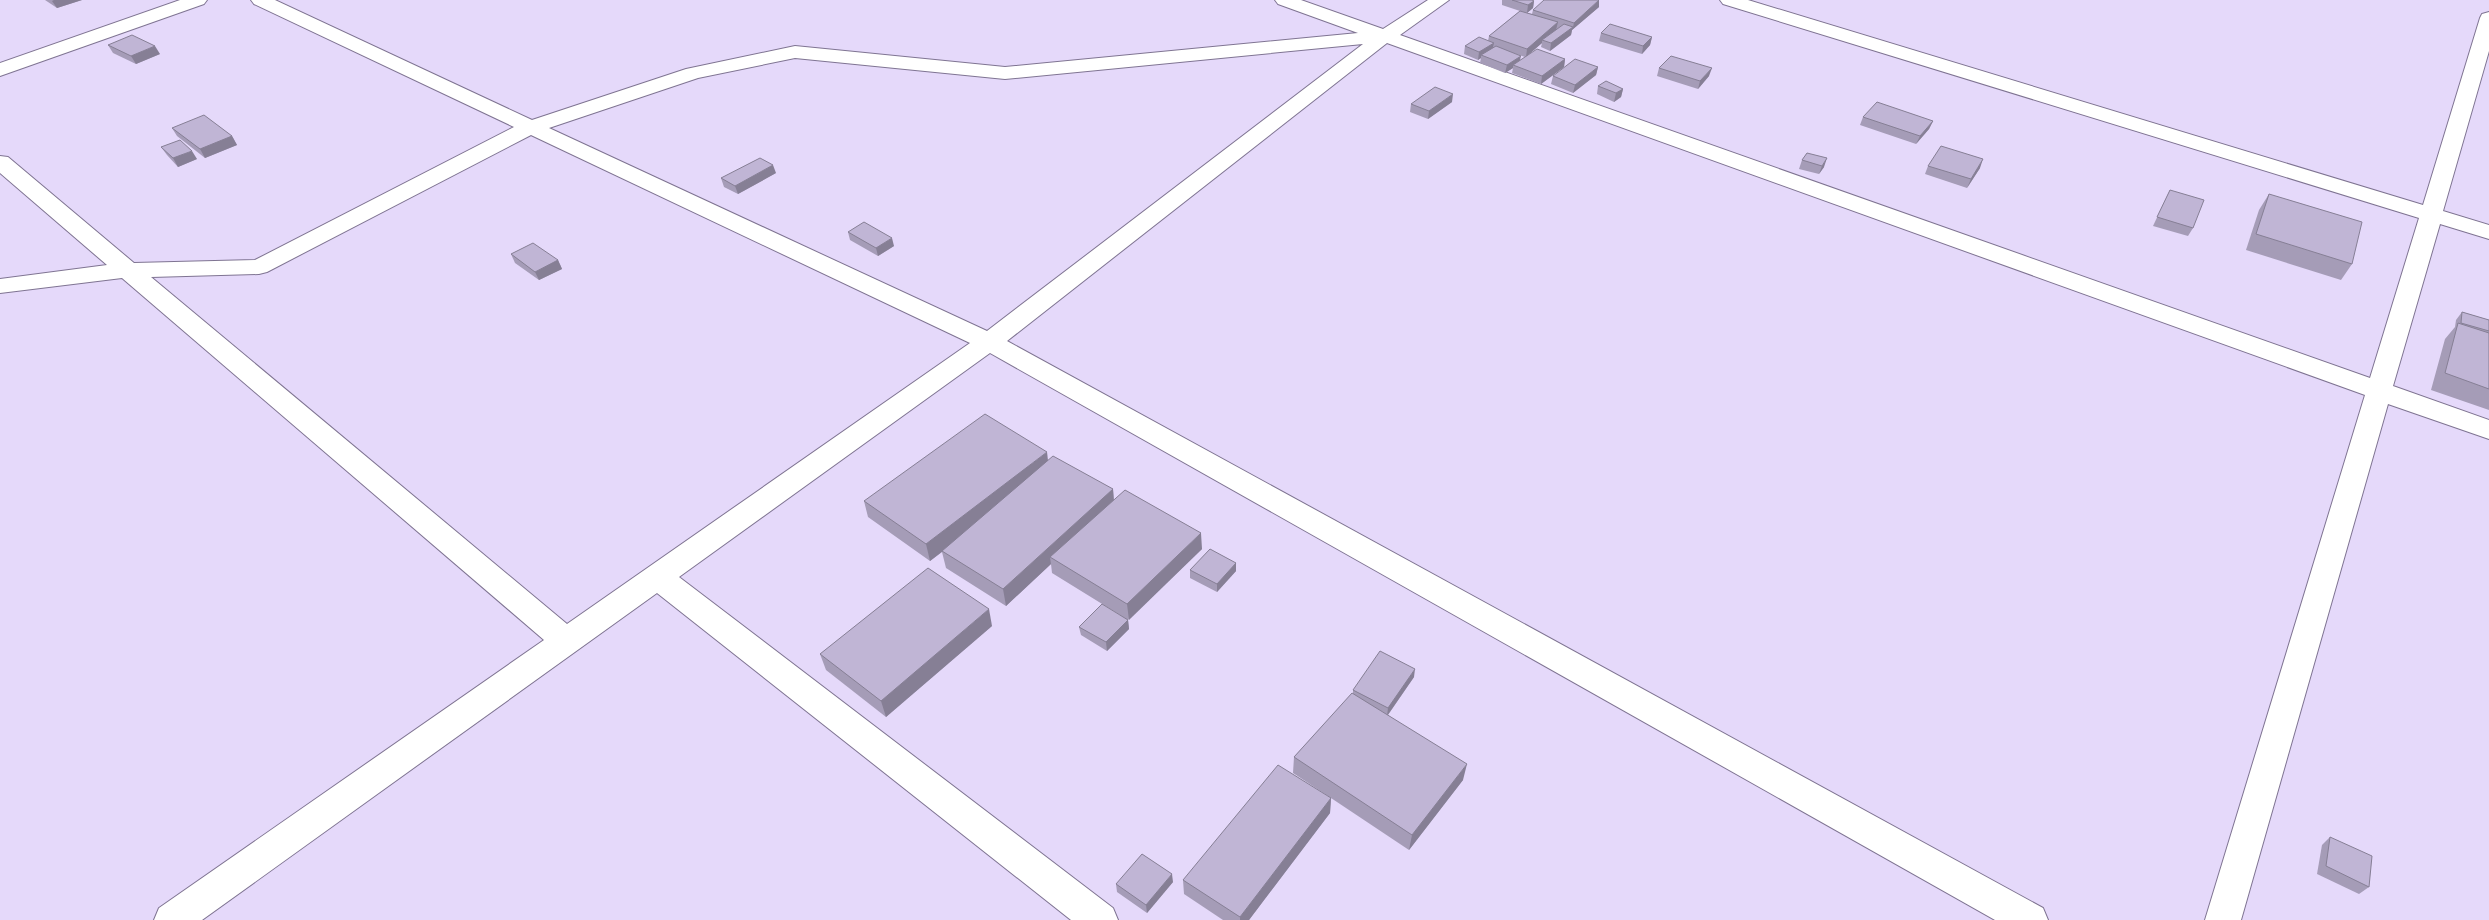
<svg xmlns="http://www.w3.org/2000/svg" width="2489" height="920" font-family="Quicksand,sans-serif">
  <style>
    .lines { fill: none; stroke-linecap: round; stroke-linejoin: round }
    .minor-casing { stroke: #7f7492; stroke-width: 2 }
    .minor { fill: #fff; fill-rule: evenodd }
    .wall { fill: #a59cb7; fill-rule: evenodd }
    .shaded-wall { fill: #867f95 }
    .building { fill: #c0b5d5; stroke: #867f95 }
  </style>
  <rect width="100%" height="100%" fill="#e5d9fa"/>
  <g class="lines">
    <g class="minor-casing">
      <g id="minor">
        <path d="M180 0H207L204 4 0 76V63Z"/>
        <path d="M251 0H275L532 120 686 69 795 46 1005 67 1358 33 1278 4 1275 0H1301L1383 29 1428 0H1449L1400 35 2370 378 2419 218 1723 4 1720 0H1748L2423 205 2480 18 2482 14 2489 12V51L2443 211 2489 225V239L2440 224 2393 386 2489 420V439L2388 404 2241 920H2205L2365 395 1387 43 1007 341 2043 908 2048 920H1995L990 353 679 577 1113 908 1118 920H1071L657 593 202 920H154L159 908 544 640 122 278 0 293V279L107 265 0 173V156L8 157 134 263 255 260 514 127 254 4ZM1363 44 987 331 549 128 698 78 795 58 1005 79ZM531 135 970 343 567 624 151 277 259 274 267 272Z"/>
      </g>
    </g>
    <use href="#minor" class="minor"/>
  </g>
  <g class="wall">
    <path d="M45 0H82L57 8Z"/>
    <path d="M1502 0H1532L1534 1 1533 8 1527 13 1532 14 1533 10 1599 7 1572 30 1571 35 1550 51 1541 47 1542 43 1527 55 1565 59 1564 67 1541 84 1512 73 1513 68 1505 73 1480 63 1481 58 1478 60 1464 54 1465 46 1488 41 1489 36 1520 11 1502 5ZM1510 52 1525 57 1520 60Z"/>
    <path d="M1601 33 1652 37 1650 45 1642 54 1599 41Z"/>
    <path d="M108 45 160 54 136 64 113 53Z"/>
    <path d="M1598 67 1596 75 1573 93 1551 84 1553 76Z"/>
    <path d="M1659 68 1709 76 1698 89 1657 76Z"/>
    <path d="M1598 86 1623 89 1621 97 1614 102 1597 94Z"/>
    <path d="M1452 102 1428 119 1410 112 1411 104Z"/>
    <path d="M1863 117 1933 121 1929 129 1916 144 1860 125Z"/>
    <path d="M172 128 232 136 237 145 205 158 177 136Z"/>
    <path d="M161 147 197 159 178 167 167 155Z"/>
    <path d="M1807 153 1824 167 1819 174 1799 169 1802 160Z"/>
    <path d="M1928 166 1980 168 1967 188 1925 174Z"/>
    <path d="M776 173 738 194 724 187 721 178Z"/>
    <path d="M2170 190 2193 228 2188 236 2153 226Z"/>
    <path d="M2269 194 2352 264 2341 280 2246 250 2259 210Z"/>
    <path d="M848 232 894 246 878 256 850 240Z"/>
    <path d="M511 254 558 260 562 269 539 280 515 263Z"/>
    <path d="M2462 312 2489 320V410L2431 390 2445 339 2455 327 2456 320Z"/>
    <path d="M1048 461 1113 489 1114 500 1202 549 1128 620 1129 629 1107 651 1081 635 1079 627 1120 615 1052 573 1051 564 1006 606 946 568 942 552 930 561 868 517 864 501Z"/>
    <path d="M1236 563V571L1217 592 1190 578V570Z"/>
    <path d="M992 626 886 717 826 670 820 654Z"/>
    <path d="M1414 677 1388 715 1463 780 1409 850 1331 798 1330 813 1249 920H1223L1184 894 1183 880 1331 798 1293 773 1294 757 1353 693V690Z"/>
    <path d="M2330 837 2369 887 2359 894 2317 874 2322 845Z"/>
    <path d="M1173 882 1147 913 1117 892 1116 884Z"/>
  </g>
  <g class="shaded-wall">
    <path d="M54 0H82L57 8 52 1Z"/>
    <path d="M1599 0V7L1572 30 1571 35 1550 51 1551 43 1573 27 1574 23Z"/>
    <path d="M1534 1 1533 8 1527 13 1528 5Z"/>
    <path d="M1558 22 1556 30 1542 40V43L1526 57 1527 49Z"/>
    <path d="M1652 37 1650 45 1642 54 1643 46Z"/>
    <path d="M1494 43 1492 51 1481 55V58L1478 60 1479 52Z"/>
    <path d="M155 46 160 54 136 64 131 56Z"/>
    <path d="M1521 56 1519 64 1513 65V68L1505 73 1507 65Z"/>
    <path d="M1565 59 1564 67 1541 84 1542 76Z"/>
    <path d="M1598 67 1596 75 1573 93 1575 85Z"/>
    <path d="M1712 68 1709 76 1698 89 1700 81Z"/>
    <path d="M1623 89 1621 97 1614 102 1616 93Z"/>
    <path d="M1453 94 1452 102 1428 119 1429 111Z"/>
    <path d="M1933 121 1929 129 1916 144 1920 136Z"/>
    <path d="M232 136 237 145 205 158 200 149Z"/>
    <path d="M192 151 197 159 178 167 173 158Z"/>
    <path d="M1827 158 1824 167 1819 174 1822 166Z"/>
    <path d="M1983 159 1980 168 1967 188 1971 179Z"/>
    <path d="M773 165 776 173 738 194 735 186Z"/>
    <path d="M892 238 894 246 878 256 876 248Z"/>
    <path d="M558 260 562 269 539 280 535 272Z"/>
    <path d="M1047 452 1049 469 930 561 926 544Z"/>
    <path d="M1113 489 1114 505 1050 557 1051 564 1006 606 1003 589Z"/>
    <path d="M1201 533 1202 549 1129 620 1127 604Z"/>
    <path d="M1236 563V571L1217 592V584Z"/>
    <path d="M989 609 992 626 886 717 881 701Z"/>
    <path d="M1128 620 1129 629 1107 651 1106 642Z"/>
    <path d="M1415 669 1414 677 1387 716 1388 708Z"/>
    <path d="M1467 764 1463 780 1409 850 1412 835Z"/>
    <path d="M1331 798 1330 813 1249 920H1240V917Z"/>
    <path d="M1172 874 1173 882 1147 913 1146 905Z"/>
  </g>
  <g class="building">
    <path d="M1512 0H1532L1534 1 1528 5Z"/>
    <path d="M1544 0H1599L1574 23 1533 10Z"/>
    <path d="M1520 11 1558 22 1527 49 1489 36Z"/>
    <path d="M1564 24 1573 27 1551 43 1542 40Z"/>
    <path d="M1610 24 1652 37 1643 46 1601 33Z"/>
    <path d="M132 35 155 46 131 56 108 45Z"/>
    <path d="M1479 37 1494 43 1479 52 1465 46Z"/>
    <path d="M1496 46 1521 56 1507 65 1481 55Z"/>
    <path d="M1537 49 1565 59 1542 76 1513 65Z"/>
    <path d="M1671 56 1712 68 1700 81 1659 68Z"/>
    <path d="M1575 59 1598 67 1575 85 1553 76Z"/>
    <path d="M1606 81 1623 89 1616 93 1598 86Z"/>
    <path d="M1435 87 1453 94 1429 111 1411 104Z"/>
    <path d="M1877 102 1933 121 1920 136 1863 117Z"/>
    <path d="M204 115 232 136 200 149 172 128Z"/>
    <path d="M180 140 192 151 173 158 161 147Z"/>
    <path d="M1941 146 1983 159 1971 179 1928 166Z"/>
    <path d="M1807 153 1827 158 1822 166 1802 160Z"/>
    <path d="M760 158 773 165 735 186 721 178Z"/>
    <path d="M2170 190 2204 200 2193 228 2157 217Z"/>
    <path d="M2269 194 2362 222 2352 264 2256 234Z"/>
    <path d="M864 222 892 238 876 248 848 232Z"/>
    <path d="M533 243 558 260 535 272 511 254Z"/>
    <path d="M2462 312 2489 320V331L2461 323Z"/>
    <path d="M2458 323 2489 333V389L2445 373Z"/>
    <path d="M985 414 1047 452 926 544 864 501Z"/>
    <path d="M1053 456 1113 489 1003 589 942 551Z"/>
    <path d="M1125 490 1201 533 1127 604 1050 557Z"/>
    <path d="M1210 549 1236 563 1217 584 1190 570Z"/>
    <path d="M928 568 989 609 881 701 820 654Z"/>
    <path d="M1102 604 1128 620 1106 642 1079 627Z"/>
    <path d="M1380 651 1415 669 1388 708 1353 690Z"/>
    <path d="M1352 693 1467 764 1412 835 1294 757Z"/>
    <path d="M1278 765 1331 798 1240 917 1183 880Z"/>
    <path d="M2330 837 2372 856 2369 887 2326 866Z"/>
    <path d="M1142 854 1172 874 1146 905 1116 884Z"/>
  </g>
</svg>
